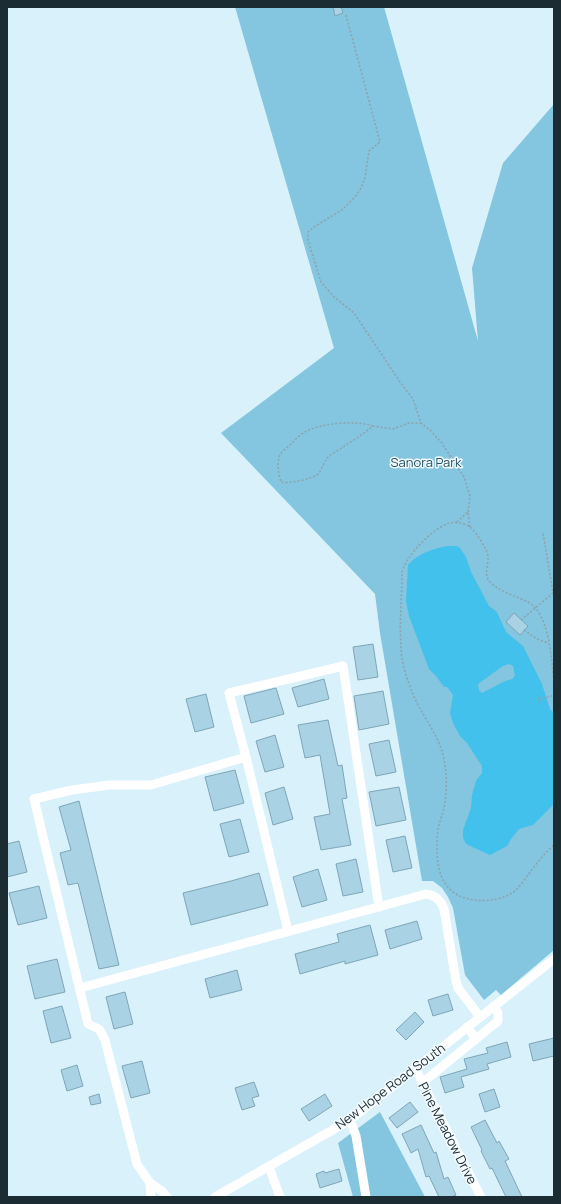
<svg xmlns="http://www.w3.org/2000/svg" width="561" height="1204" font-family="Manrope,sans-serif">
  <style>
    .green { fill: #84c5df }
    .water { fill: #42c1ec; fill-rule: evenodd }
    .building { fill: #a9d2e4; stroke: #7ea6b7 }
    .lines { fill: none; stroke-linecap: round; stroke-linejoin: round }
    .path { stroke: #8da2ab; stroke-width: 1.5; stroke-dasharray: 2 2; stroke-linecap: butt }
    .minor { stroke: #fff; stroke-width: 9 }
    .labels { text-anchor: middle; stroke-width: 3; stroke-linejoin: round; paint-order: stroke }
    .park-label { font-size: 13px; fill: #1e5163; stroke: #f3fbfe }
    .street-label { font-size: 13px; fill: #1c2c33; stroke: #f3fbfe }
  </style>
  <rect width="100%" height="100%" fill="#d8f1fb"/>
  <g class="green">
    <path d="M235 7H384L478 341 472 268 503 163 554 104V950L501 995 496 990 484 1000 465 975 453 908 448 897 442 888 433 881H422L380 633 375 594 221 433 334 348Z"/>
    <path d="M380 1112 425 1197H353L338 1143Z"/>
  </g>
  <path class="water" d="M448 546H457L460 548 466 557 471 572 489 606 497 612 506 632 523 646 542 684 550 709 554 713V804L533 825 519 829 511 839 507 846 490 855 466 844 463 838V830L471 808 472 795 476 781 482 773V766L467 743 460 736 453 723 450 713 453 695 447 687H444L436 676 429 669 409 616 406 601 408 565C417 554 434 548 448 546ZM509 664 513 666 515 676 512 679 505 681 482 693 479 690 478 684 503 666Z"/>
  <g class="building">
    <path d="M333 7H341L343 13 335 16Z"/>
    <path d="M514 613 528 626 520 635 506 622Z"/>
    <path d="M373 644 378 677 358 680 353 647Z"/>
    <path d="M324 679 329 699 298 707 292 688Z"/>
    <path d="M276 688 284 714 251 723 244 696Z"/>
    <path d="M383 691 389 724 359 730 354 696Z"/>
    <path d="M206 694 214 727 195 732 186 699Z"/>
    <path d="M328 720 338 766 342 765 347 798 342 799 351 845 321 850 314 817 330 814 320 755 305 758 298 725Z"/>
    <path d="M275 735 284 767 265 772 256 741Z"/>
    <path d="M389 740 396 772 376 776 369 744Z"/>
    <path d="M235 770 244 803 214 811 205 777Z"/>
    <path d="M284 787 293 819 273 825 265 793Z"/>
    <path d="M399 787 406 820 376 826 369 792Z"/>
    <path d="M79 801 119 965 99 969 78 883 68 885 60 853 71 850 59 807Z"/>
    <path d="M240 819 249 852 229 857 220 824Z"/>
    <path d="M405 836 412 868 393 872 386 840Z"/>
    <path d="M19 841 27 872 7 877V844Z"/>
    <path d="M356 859 363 892 343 896 336 864Z"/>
    <path d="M318 869 327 900 302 907 293 877Z"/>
    <path d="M259 873 268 905 191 925 183 893 231 881Z"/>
    <path d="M39 886 47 918 18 925 9 893Z"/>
    <path d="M417 921 422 939 390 949 385 930Z"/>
    <path d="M370 925 378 955 345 964V961L300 974 295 954 339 942 337 934Z"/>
    <path d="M57 959 65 992 35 999 27 966Z"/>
    <path d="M237 970 242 990 210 998 205 979Z"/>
    <path d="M125 992 133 1024 114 1029 106 997Z"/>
    <path d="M448 994 453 1010 433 1016 428 1000Z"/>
    <path d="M62 1006 71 1038 51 1043 43 1011Z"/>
    <path d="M415 1012 424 1022 406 1040 396 1030Z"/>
    <path d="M554 1038V1056L533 1061 529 1044Z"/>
    <path d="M507 1042 511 1057 487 1064 489 1069 461 1077 464 1087 445 1093 440 1077 467 1069 464 1059 488 1053 486 1048Z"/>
    <path d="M142 1061 150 1093 131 1098 122 1066Z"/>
    <path d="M77 1065 83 1086 67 1091 61 1070Z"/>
    <path d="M254 1082 259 1096 252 1098 255 1106 242 1110 235 1088Z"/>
    <path d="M494 1089 500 1107 485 1112 479 1094Z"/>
    <path d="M99 1094 101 1103 91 1105 89 1097Z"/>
    <path d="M325 1094 332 1106 309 1121 301 1109Z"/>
    <path d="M410 1102 418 1112 397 1128 389 1118Z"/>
    <path d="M485 1120 497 1143 499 1141 509 1159 505 1161 522 1197H506L492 1168 490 1169 481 1151 482 1150 471 1127Z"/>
    <path d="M421 1125 434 1153 436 1152 444 1179 448 1177 456 1195 451 1197H439L429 1176 426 1177 418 1149 411 1153 402 1134Z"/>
    <path d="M339 1169 342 1181 320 1188 316 1174 324 1171 325 1173Z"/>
  </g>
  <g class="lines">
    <g class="path">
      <path d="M346 15 380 142 369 151 365 178 361 188 355 197 343 209 314 227 308 232V240L321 282 334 297 354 313 400 382 413 399 421 423 430 430 441 442 464 477 470 496 468 512"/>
      <path d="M373 426C357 420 322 423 307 431 301 433 295 440 290 445 287 448 282 451 280 455 276 463 279 475 281 482 289 484 314 479 319 473 323 467 324 461 329 456L360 436 373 426 393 429 409 423H421"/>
      <path d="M457 522 468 512 470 527"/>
      <path d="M521 620 553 593 543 533"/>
      <path d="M524 630 537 639 548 643"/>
      <path d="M554 681C551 659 550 614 528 602 516 596 500 592 490 582 483 575 489 564 488 556 487 549 476 532 470 527 465 523 453 521 447 524 431 530 406 556 402 572 402 597 399 623 401 648 401 662 407 679 412 692 421 715 440 735 444 760 447 774 447 789 445 802 444 811 440 820 438 829 437 834 437 841 437 847 437 874 444 896 474 900 488 902 507 899 517 889 521 885 525 879 528 875 536 864 544 854 554 845"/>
      <path d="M538 697 540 704"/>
      <path d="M539 700 554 695"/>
    </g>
    <g class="minor">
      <path d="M288 931 246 757 229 693 343 666 379 907"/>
      <path d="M80 988 426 894C435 895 441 900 444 909L456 981 458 988 480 1017"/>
      <path d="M476 1039 498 1021V1013L494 1006"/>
      <path d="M415 1068 481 1197"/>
      <path d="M422 1083 476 1039 467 1027"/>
      <path d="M350 1120 356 1136 366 1197"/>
      <path d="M269 1167 280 1197"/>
      <path d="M150 1183 151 1197"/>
      <path d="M167 1197 162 1191 150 1183 137 1164 105 1040 99 1029 88 1024 34 799 72 790 109 785H151L246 757"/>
      <path d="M215 1197 350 1120 554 959"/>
    </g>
  </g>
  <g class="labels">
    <g class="park-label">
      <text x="426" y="467">Sanora Park</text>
    </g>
    <g class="street-label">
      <text transform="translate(390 1086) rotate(-37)" y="5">New Hope Road South</text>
      <text transform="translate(448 1133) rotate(63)" y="5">Pine Meadow Drive</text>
    </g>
  </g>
  <rect width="561" height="1204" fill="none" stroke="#1c2c33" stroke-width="16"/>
</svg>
